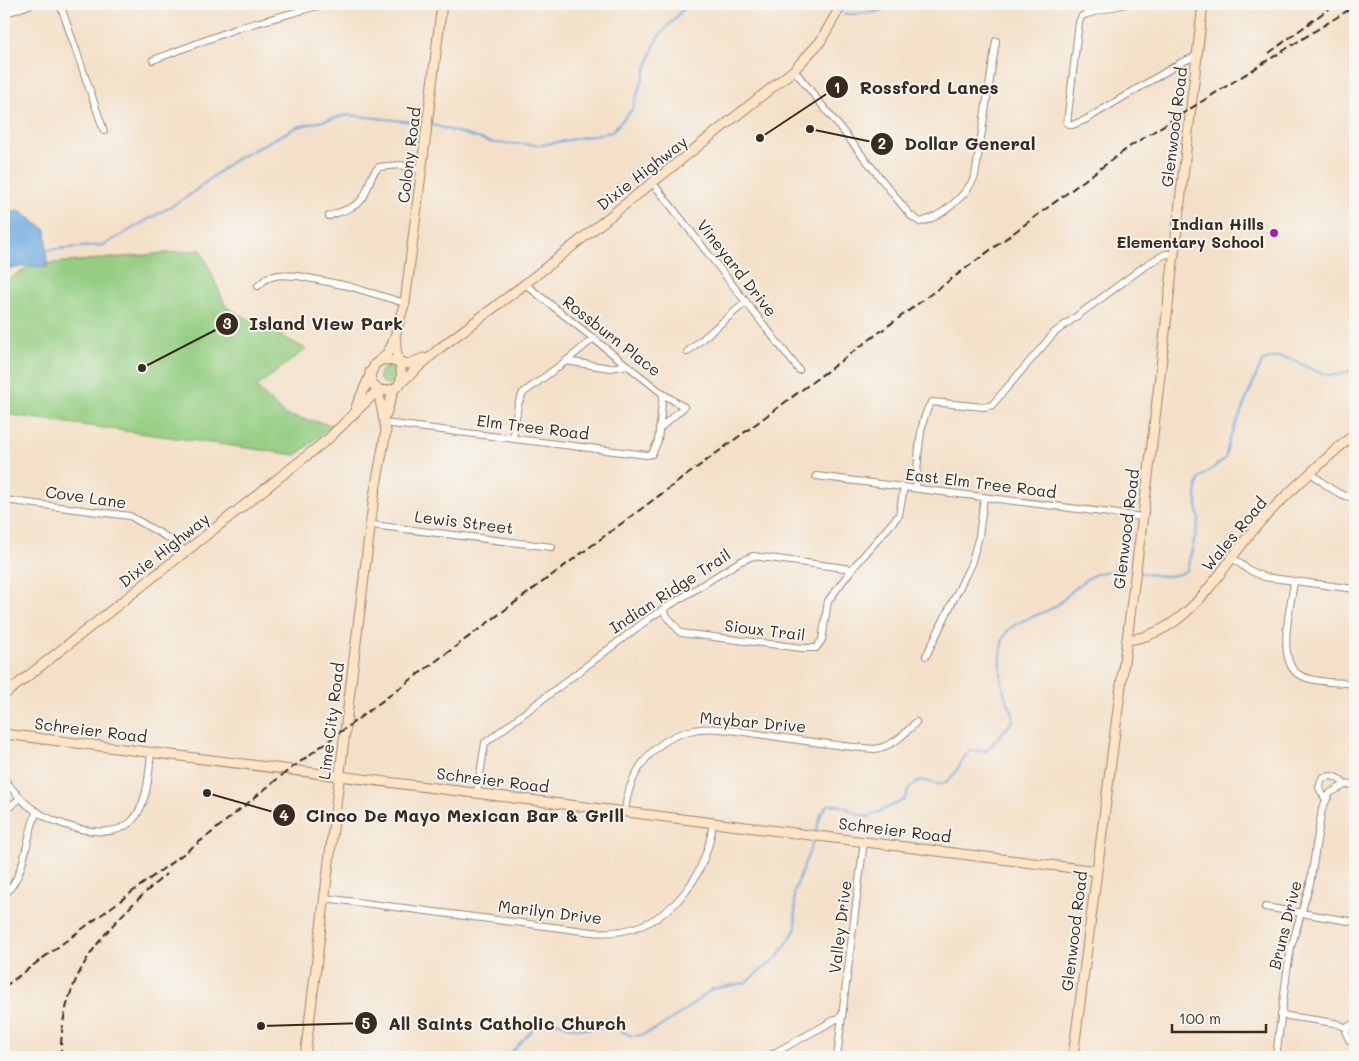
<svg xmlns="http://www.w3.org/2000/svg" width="1359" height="1061" font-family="Mali,sans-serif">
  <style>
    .green { fill: #94ce82; stroke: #687c50 }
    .water { fill: #6ca9de; stroke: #546a7e }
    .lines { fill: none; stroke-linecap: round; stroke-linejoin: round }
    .stream { stroke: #6ca9de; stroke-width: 2 }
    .street-casing { stroke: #988573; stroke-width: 8 }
    .secondary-casing { stroke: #988573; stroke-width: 11 }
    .street { stroke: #fff; stroke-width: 6 }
    .secondary { stroke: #ffe4c6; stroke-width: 9 }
    .rail { stroke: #3b2a1e; stroke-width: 2; stroke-dasharray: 8 4; stroke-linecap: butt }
    .poi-dot { fill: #b5179e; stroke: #f6f6f2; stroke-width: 2 }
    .labels { text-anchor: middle; stroke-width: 4; stroke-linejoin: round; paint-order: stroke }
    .street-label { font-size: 16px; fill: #3b2a1e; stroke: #f6f6f2 }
    .poi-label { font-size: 16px; font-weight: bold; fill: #3b2a1e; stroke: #f6f6f2; text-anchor: end }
    .leader { fill: none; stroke: #3b2a1e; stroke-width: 2 }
    .callout-dot { fill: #3b2a1e; stroke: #f6f6f2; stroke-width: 2 }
    .mark-label { font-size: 15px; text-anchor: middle; font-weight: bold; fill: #fff }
    .callout-label { font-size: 18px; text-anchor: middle; font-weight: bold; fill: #3b2a1e; stroke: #f6f6f2; stroke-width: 4; stroke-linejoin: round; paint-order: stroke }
  </style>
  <rect width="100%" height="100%" fill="#f6f6f2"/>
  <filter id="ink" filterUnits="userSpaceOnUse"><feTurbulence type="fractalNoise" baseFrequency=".02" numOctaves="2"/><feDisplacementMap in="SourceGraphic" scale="10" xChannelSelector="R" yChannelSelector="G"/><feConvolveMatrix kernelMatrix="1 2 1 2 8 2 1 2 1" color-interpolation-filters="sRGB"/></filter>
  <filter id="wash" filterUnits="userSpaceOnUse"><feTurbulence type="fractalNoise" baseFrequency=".0096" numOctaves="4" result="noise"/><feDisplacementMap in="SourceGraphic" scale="20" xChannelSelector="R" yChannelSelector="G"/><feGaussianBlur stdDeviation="1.12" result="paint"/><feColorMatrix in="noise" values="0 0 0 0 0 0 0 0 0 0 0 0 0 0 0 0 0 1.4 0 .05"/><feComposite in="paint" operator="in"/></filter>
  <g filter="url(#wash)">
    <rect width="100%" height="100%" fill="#f4e0c8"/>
    <g class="green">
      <path d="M201 250 226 307 306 349 256 387 285 415 332 425 297 455 4 414V282L32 265Z"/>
      <circle cx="387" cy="376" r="8"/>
    </g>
    <path class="water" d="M4 209 21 212 46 230 47 268C27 263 23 268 4 269Z"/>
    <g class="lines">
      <g class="stream">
        <path d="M820 4 834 9"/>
        <path d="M844 14C864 15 880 12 898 4"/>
        <path d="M433 125 494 143 542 145 611 132 632 110 657 38 688 4"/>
        <path d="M46 250 104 245 187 197 234 160 297 127 348 115 422 123"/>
        <path d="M1138 572C1153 575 1175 580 1187 570L1199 520 1196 496 1198 482 1201 477 1225 459 1229 440 1262 362C1297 342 1315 393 1355 368"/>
        <path d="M816 832 821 814 828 805C843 802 854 815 868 817L904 800 909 789 920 780C927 780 934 785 940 784 956 782 959 760 970 751H986L1013 721C1014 709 1008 706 1005 696 1000 681 1000 658 1002 643 1006 619 1040 618 1057 605 1069 595 1081 580 1096 574 1109 570 1120 569 1134 571"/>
        <path d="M329 1057 336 1055 348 1057"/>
        <path d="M507 1057 534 1028 545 1021 551 1020 574 1028 586 1029 610 1026 632 1036 642 1035 658 1028 684 1011 712 989 745 983 778 957 796 929 794 892 814 839"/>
      </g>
    </g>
  </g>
  <g filter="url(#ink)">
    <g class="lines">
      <g class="street-casing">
        <g id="street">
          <path d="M60 4 104 131"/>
          <path d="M1125 4 1087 14 1082 16 1079 22 1067 123 1072 125 1085 120 1182 62 1197 56"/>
          <path d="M4 14 32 4"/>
          <path d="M153 60 238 28 325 4"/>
          <path d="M794 70 910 215 920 222C941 218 967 195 975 176L996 41"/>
          <path d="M653 183 799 370"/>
          <path d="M329 216C339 212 359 207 364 196 370 185 369 176 379 167L400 165 422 170"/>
          <path d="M525 284 663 394 684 407 659 429"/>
          <path d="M258 286 267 278 279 275 298 276 348 286 405 303"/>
          <path d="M687 352 746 302"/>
          <path d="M566 361 593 339"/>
          <path d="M384 423 647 455 652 454 658 441 663 394"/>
          <path d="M513 438 518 404 523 393 566 361 610 368 627 365"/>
          <path d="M1311 473C1325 484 1337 496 1355 498"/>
          <path d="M816 476 1142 517"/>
          <path d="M916 488C918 466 918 418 932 402L984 407 992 405 1054 333 1149 263 1166 254H1174"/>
          <path d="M4 500 130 516 175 542 185 552"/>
          <path d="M372 525 552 547"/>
          <path d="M1231 557 1247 569 1264 577 1355 589"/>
          <path d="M1294 582C1291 605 1276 659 1298 674 1313 683 1338 682 1355 684"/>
          <path d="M662 610 681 633 802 648H816L822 640 828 601 852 569"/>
          <path d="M926 656 971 564 979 536 984 497"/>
          <path d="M4 779C13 790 21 801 33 809 57 826 115 846 136 816 148 798 149 773 151 752"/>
          <path d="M477 793 485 743 651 617 739 562 753 556 852 569 899 515 904 487"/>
          <path d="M1326 800 1319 788 1322 778C1333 774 1338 777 1345 785L1355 784"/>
          <path d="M4 812 20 798"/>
          <path d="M625 812C628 775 651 741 689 731 711 725 736 731 758 734 797 740 836 746 875 749 893 746 904 735 916 722"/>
          <path d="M4 895C27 874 25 838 37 811"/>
          <path d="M324 898 592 932C660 938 704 887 713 823"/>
          <path d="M1265 907 1355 922"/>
          <path d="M1281 1015 1335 1023 1347 1028"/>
          <path d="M842 1016 864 841"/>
          <path d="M1355 1023 1349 1026 1346 1033 1349 1040 1355 1042"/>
          <path d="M767 1057 842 1016 837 1057"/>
          <path d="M1276 1057 1287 971 1291 947 1310 884 1322 809 1330 793 1345 785"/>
        </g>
      </g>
      <g class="secondary-casing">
        <g id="secondary">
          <path d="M396 340C393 356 407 371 399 385"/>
          <path d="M379 361C397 349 397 321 405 303L442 4"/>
          <path d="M370 372C370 388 380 394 394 389L440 348 525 284 794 70 820 42 842 4"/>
          <path d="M356 407 375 364 383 359 409 364 423 358"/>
          <path d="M386 414 394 389"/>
          <path d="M1127 640C1194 633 1222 562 1263 519 1292 488 1324 461 1355 433"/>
          <path d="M4 695 328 439 378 390"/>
          <path d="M4 734 1097 871"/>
          <path d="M305 1057 374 496 386 431 378 390"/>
          <path d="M1073 1057 1150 461 1203 4"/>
        </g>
      </g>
      <use href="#street" class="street"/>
      <use href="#secondary" class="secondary"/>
      <g class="rail">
        <path d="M1269 53 1335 4"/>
        <path d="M4 987 210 834 281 776 1132 145 1355 6"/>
        <path d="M61 1057C59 973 107 926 166 874"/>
      </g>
    </g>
  </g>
  <circle class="poi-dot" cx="1274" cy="233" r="5"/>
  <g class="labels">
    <g class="street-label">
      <text transform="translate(1174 127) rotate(-83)" y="6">Glenwood Road</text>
      <text transform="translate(409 155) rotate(-83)" y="6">Colony Road</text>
      <text transform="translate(642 173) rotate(-38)" y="6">Dixie Highway</text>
      <text transform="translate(737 268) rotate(52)" y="6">Vineyard Drive</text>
      <text transform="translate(612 336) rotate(38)" y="6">Rossburn Place</text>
      <text transform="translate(533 427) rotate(7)" y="6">Elm Tree Road</text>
      <text transform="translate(981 483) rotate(7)" y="6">East Elm Tree Road</text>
      <text transform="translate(86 497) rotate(8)" y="6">Cove Lane</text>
      <text transform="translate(464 522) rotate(7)" y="6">Lewis Street</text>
      <text transform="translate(1126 529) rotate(-83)" y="6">Glenwood Road</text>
      <text transform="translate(1234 534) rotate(-50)" y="6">Wales Road</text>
      <text transform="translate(164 550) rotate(-38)" y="6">Dixie Highway</text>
      <text transform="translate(670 591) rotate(-33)" y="6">Indian Ridge Trail</text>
      <text transform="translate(765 630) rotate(7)" y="6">Sioux Trail</text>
      <text transform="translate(331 721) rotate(-83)" y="6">Lime City Road</text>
      <text transform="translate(753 722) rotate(5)" y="6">Maybar Drive</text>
      <text transform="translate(91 730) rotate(7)" y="6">Schreier Road</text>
      <text transform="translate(493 780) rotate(7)" y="6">Schreier Road</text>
      <text transform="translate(895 830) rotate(7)" y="6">Schreier Road</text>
      <text transform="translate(550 912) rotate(7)" y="6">Marilyn Drive</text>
      <text transform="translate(1285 925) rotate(-76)" y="6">Bruns Drive</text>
      <text transform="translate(840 927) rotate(-83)" y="6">Valley Drive</text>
      <text transform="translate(1074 931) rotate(-83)" y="6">Glenwood Road</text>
    </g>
    <g class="poi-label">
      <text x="1264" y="230">Indian Hills<tspan x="1264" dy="18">Elementary School</tspan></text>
    </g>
  </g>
  <path class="leader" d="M760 138L837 87M810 129L882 144M142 368L227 324M207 793L284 815M261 1026L366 1023"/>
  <g class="callout-dot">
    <circle cx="760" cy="138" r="5"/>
    <circle cx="810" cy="129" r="5"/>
    <circle cx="142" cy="368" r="5"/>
    <circle cx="207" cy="793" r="5"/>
    <circle cx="261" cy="1026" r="5"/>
    <circle cx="837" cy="87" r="12"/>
    <circle cx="882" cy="144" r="12"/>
    <circle cx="227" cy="324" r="12"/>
    <circle cx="284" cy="815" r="12"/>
    <circle cx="366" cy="1023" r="12"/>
  </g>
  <g class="mark-label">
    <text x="837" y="93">1</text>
    <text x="882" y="149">2</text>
    <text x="227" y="329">3</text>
    <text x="284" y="821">4</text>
    <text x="366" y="1029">5</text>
  </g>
  <g class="callout-label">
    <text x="929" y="94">Rossford Lanes</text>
    <text x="970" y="150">Dollar General</text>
    <text x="326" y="330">Island View Park</text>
    <text x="465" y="822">Cinco De Mayo Mexican Bar &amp; Grill</text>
    <text x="507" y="1030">All Saints Catholic Church</text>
  </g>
  <rect width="1359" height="1061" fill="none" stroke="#f6f6f2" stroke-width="20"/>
  <path d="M1172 1024v8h94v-8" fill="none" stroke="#3b2a1e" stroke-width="2.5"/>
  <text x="1179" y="1024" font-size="15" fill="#3b2a1e" stroke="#f6f6f2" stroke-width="4" paint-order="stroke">100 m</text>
</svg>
